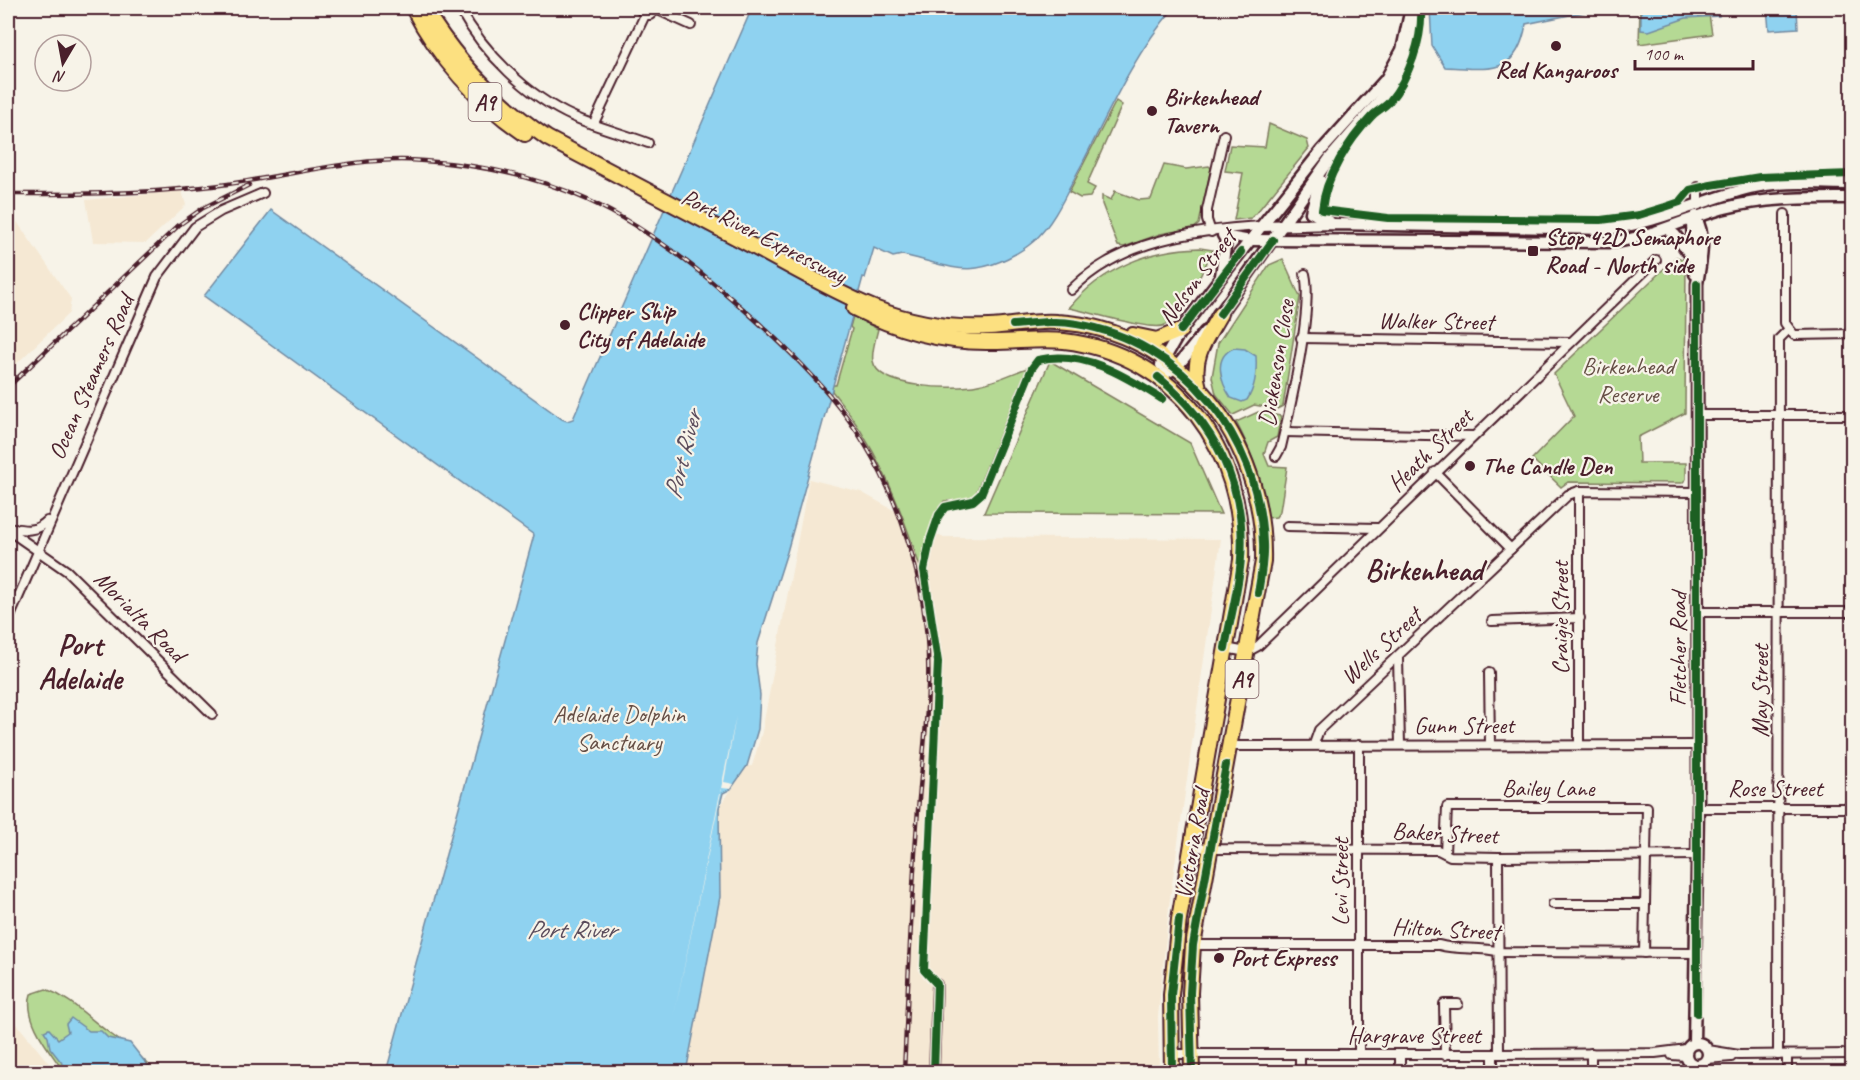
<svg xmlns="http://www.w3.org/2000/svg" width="1860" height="1080" font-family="Caveat,sans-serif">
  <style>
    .built { fill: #f5e8d3 }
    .green { fill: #b5d994; stroke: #807c60; stroke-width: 1.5 }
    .water { fill: #8fd2f0; stroke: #738aa1; stroke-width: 1.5 }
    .pier { fill: #f7f3e8 }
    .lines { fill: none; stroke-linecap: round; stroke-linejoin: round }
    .street-casing { stroke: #4a1f2b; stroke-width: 12 }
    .secondary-casing { stroke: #4a1f2b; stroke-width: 15 }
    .highway-casing { stroke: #4a1f2b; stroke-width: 18 }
    .street { stroke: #f7f3e8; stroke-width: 8 }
    .secondary { stroke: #f7f3e8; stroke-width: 10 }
    .highway { stroke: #fce080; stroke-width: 14 }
    .rail-casing { stroke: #4a1f2b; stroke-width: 4.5 }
    .rail { stroke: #f7f3e8; stroke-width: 2; stroke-dasharray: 7; stroke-linecap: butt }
    .cycleway-casing { stroke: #f7f3e8; stroke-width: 11 }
    .cycleway { stroke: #1b5e20; stroke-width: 8 }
    .poi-dot { fill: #4a1f2b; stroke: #f7f3e8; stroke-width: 2 }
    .labels { text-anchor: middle; stroke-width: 4.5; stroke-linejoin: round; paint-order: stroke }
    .shield { fill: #f7f3e8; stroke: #7e5f64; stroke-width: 1.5 }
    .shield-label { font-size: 22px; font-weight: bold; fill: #4a1f2b }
    .poi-label { font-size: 24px; font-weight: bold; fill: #4a1f2b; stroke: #f7f3e8; text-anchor: start }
    .street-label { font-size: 24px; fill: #4a1f2b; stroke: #f7f3e8 }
    .park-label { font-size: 24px; fill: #654e45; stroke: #f7f3e8 }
    .water-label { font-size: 26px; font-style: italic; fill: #5b4c5c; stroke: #f7f3e8 }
    .district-label { font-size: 30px; font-weight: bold; fill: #4a1f2b; stroke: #f7f3e8 }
  </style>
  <rect width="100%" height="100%" fill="#f7f3e8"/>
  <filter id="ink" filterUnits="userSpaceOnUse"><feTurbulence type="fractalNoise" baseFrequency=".0167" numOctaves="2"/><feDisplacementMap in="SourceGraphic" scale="12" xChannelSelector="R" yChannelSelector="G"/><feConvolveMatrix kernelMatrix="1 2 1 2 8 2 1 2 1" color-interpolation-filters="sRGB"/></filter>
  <g filter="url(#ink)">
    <g class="built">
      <path d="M182 191 186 205 146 243 93 242 86 200Z"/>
      <path d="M8 209 71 299 69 313 8 372Z"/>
      <path d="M809 479 861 492 942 537 1221 539 1169 906 1158 1017 1159 1072H686L720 897 719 808 747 766H752L762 732Z"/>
      <path d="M8 1013 56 1072H8Z"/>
    </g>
    <g class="green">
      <path d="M1640 8H1708L1712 34 1639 44Z"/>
      <path d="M1116 101 1122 105 1087 184 1095 188 1090 197 1080 198 1069 192Z"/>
      <path d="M1269 124 1307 140 1309 148 1258 211 1251 218 1234 220 1243 173 1225 171 1230 145 1265 147Z"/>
      <path d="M1164 165 1186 169 1209 166 1211 168 1199 224 1194 228 1160 234 1124 247 1118 246 1102 204V196L1111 200 1115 191 1139 200 1151 199Z"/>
      <path d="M1200 248 1213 250C1202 271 1185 314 1165 325 1154 332 1087 311 1069 308 1102 268 1150 249 1200 248Z"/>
      <path d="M1676 257 1686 260 1685 413 1638 437 1639 463H1686V479L1682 483 1568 482 1561 487 1532 459 1574 416 1554 374Z"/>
      <path d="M1283 259 1300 297 1283 406 1277 409 1254 405 1233 415 1216 394 1212 377 1218 343 1269 265Z"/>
      <path d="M853 316 878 329C876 338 871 352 873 361 878 389 956 390 978 385 995 382 1011 374 1027 368L975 495 962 500 944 501 937 510 921 570C900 504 876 444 832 391V385H836L852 329 850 327Z"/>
      <path d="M1050 361 1190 443 1221 514 984 513Z"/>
      <path d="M1258 412 1281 416 1277 437 1268 442 1264 454 1269 466 1287 467 1280 511 1276 517 1268 518C1263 484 1252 452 1236 422Z"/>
      <path d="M46 989C72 999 87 1017 108 1032 125 1045 142 1055 155 1072H64C50 1051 23 1020 31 994Z"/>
    </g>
    <g class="water">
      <path d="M752 8H1174C1134 54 1110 109 1082 164 1068 189 1056 221 1034 241 1019 254 997 265 977 268 955 272 924 259 902 255L893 257 874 248 865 278 863 277 787 552 758 643 756 664 760 695 758 729 747 766 731 789 723 793 719 808 720 897 686 1072H386L534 535 204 296 271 210 562 419 567 421 573 419Z"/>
      <path d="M1430 8H1604L1526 24C1517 77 1489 69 1445 67L1432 46Z"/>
      <path d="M1641 8H1720L1719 16 1686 18 1649 31 1641 30Z"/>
      <path d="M1767 8H1797L1798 28 1769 30Z"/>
      <path d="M1234 348 1245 349 1256 356C1257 371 1255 388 1247 400L1242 402 1231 398C1221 383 1212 357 1234 348Z"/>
      <path d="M71 1018 89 1031H101L108 1038 130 1043 153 1072H69L50 1048 48 1037 44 1031 49 1029 58 1039 68 1032 66 1024Z"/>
    </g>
    <path class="pier" d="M736 716 724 782 734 784 731 789 722 788 674 1015Z"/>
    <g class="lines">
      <g class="street-casing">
        <g id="street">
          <path d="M459 8C484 53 527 96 574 117 597 127 624 134 648 143"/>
          <path d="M559 8H560"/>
          <path d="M639 8 645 15H650L658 8"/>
          <path d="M658 10 691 25"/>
          <path d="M594 123 645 15"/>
          <path d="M1698 204V187"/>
          <path d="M1785 214V323L1794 335 1852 334"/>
          <path d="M1211 232 1207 220V210L1224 135"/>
          <path d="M1223 235 1251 240"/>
          <path d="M1071 290C1120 240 1195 230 1262 226"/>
          <path d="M1301 338 1571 342"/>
          <path d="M1697 415H1852"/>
          <path d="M1285 432 1473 436"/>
          <path d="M1276 456 1281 447C1290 409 1313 308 1305 274"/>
          <path d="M1435 472 1511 549"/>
          <path d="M1287 526 1377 528"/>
          <path d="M8 527C24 530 35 533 47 521"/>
          <path d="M8 530 67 571 212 714"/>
          <path d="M1698 612H1852"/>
          <path d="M8 621 157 277 195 227 221 211 263 193"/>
          <path d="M1492 621 1580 618"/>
          <path d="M1225 648 1247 652 1258 646 1656 260"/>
          <path d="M1398 657 1400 745"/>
          <path d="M1489 673 1490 745"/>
          <path d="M1314 744 1319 730 1568 495 1579 491 1697 492"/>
          <path d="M1579 744V491"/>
          <path d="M1230 746 1698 745"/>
          <path d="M1698 808H1852"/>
          <path d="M1191 846 1212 849 1438 850 1450 856 1498 857 1697 855"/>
          <path d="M1445 853 1447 807H1647L1644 953"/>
          <path d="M1498 857 1499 1054"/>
          <path d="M1553 904H1645"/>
          <path d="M1193 945H1439C1459 951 1480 946 1500 952L1697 953"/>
          <path d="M1708 1050 1739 1055 1852 1054"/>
          <path d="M1591 1053V1072"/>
          <path d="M1172 1054H1499L1655 1053 1687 1049"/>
          <path d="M1300 1054V1072"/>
          <path d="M1359 1054V745"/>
          <path d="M1445 1055 1444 1004H1458"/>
          <path d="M1672 1055 1686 1056"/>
          <path d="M1778 1055 1779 339 1788 330"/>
          <path d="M1787 1056V1072"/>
          <path d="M1707 1059 1731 1057"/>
          <path d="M934 1072 937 984"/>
          <path d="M1400 1072V1054"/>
          <path d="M1493 1072V1054"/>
        </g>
      </g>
      <g class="secondary-casing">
        <g id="secondary">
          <path d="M1320 180 1311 212 1331 223"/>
          <path d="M1262 226 1334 224 1608 229C1658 223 1702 200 1750 188 1783 180 1819 184 1852 184"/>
          <path d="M1667 229 1675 235 1692 257"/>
          <path d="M1251 240 1615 242C1654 236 1687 218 1725 208 1767 197 1809 198 1852 198"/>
          <path d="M1695 274 1692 225 1696 216"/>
          <path d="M1221 276 1226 240 1223 235"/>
          <path d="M1217 318 1330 158 1377 104 1405 64 1416 31 1414 8"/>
          <path d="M1161 365 1181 330 1221 277 1322 150 1386 79 1402 50 1411 8"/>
          <path d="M1158 377 1176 368 1205 332"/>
          <circle cx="1697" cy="1054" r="11"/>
          <path d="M1694 1043 1698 808 1697 284C1700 265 1707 236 1696 219"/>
        </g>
      </g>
      <g class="highway-casing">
        <g id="highway">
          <path d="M413 8C439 58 478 102 525 134"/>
          <path d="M424 8C456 61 496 103 547 138 618 176 689 213 760 250 797 270 835 292 874 308 910 322 950 329 989 327 1012 326 1035 320 1057 322 1182 329 1266 441 1263 561L1193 945 1190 993 1192 1072"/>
          <path d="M854 308C895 329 940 342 986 342 1012 343 1038 338 1064 341 1177 354 1245 451 1241 560L1179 919 1171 995 1172 1072"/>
          <path d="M1133 335 1157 340 1181 330"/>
          <path d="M1199 388C1190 359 1206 338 1220 314"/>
        </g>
      </g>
      <use href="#street" class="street"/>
      <use href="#secondary" class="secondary"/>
      <use href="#highway" class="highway"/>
      <g class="rail-casing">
        <g id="rail">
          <path d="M8 194C84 194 164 194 241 182 302 173 361 156 424 161 550 169 632 212 726 294 767 329 806 365 840 408 899 484 932 591 928 687 927 732 920 778 917 823 911 906 908 989 904 1072"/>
          <path d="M8 387 179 225 203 208 249 185"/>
        </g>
      </g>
      <use href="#rail" class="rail"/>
      <g class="cycleway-casing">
        <g id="cycleway">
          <path d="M1421 8C1423 39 1409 78 1389 102 1384 108 1376 111 1371 117 1349 140 1325 177 1322 210L1388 218 1601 220 1639 215 1665 207 1680 202 1690 190 1711 185 1760 177 1852 174"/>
          <path d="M1697 284V1013"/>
          <path d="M1220 314 1273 240"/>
          <path d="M1013 325C1035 323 1056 320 1077 324 1184 342 1259 437 1263 543 1264 560 1261 576 1258 593"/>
          <path d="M1181 330 1241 252"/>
          <path d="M1158 377C1213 422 1247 485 1241 558 1239 588 1230 619 1225 648"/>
          <path d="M934 1072 937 984 924 970 938 662 924 570 930 541 939 515 945 507 973 501 981 494 1032 368 1038 360C1083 349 1125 376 1162 399"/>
          <path d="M1172 1072 1171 995 1179 919"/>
          <path d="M1192 1072 1190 993 1193 945 1226 765"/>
        </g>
      </g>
      <use href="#cycleway" class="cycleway"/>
    </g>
  </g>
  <g class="poi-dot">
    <circle cx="1556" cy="46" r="6"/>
    <circle cx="1152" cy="111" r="6"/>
    <rect x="1527" y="245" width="12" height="12" rx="3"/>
    <circle cx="565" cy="325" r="6"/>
    <circle cx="1470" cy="466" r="6"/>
    <circle cx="1219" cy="958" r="6"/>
  </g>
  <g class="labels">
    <g class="shield">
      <rect x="468.5" y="83" width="33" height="38" rx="4.5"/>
      <rect x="1225.5" y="660" width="33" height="38" rx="4.5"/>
    </g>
    <g class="shield-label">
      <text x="485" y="110">A9</text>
      <text x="1242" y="687">A9</text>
    </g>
    <g class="poi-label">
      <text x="1556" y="78" text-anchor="middle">Red Kangaroos</text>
      <text x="1164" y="105">Birkenhead<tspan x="1164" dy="28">Tavern</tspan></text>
      <text x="1545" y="245">Stop 42D Semaphore<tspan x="1545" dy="28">Road - North side</tspan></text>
      <text x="577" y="319">Clipper Ship<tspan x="577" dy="28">City of Adelaide</tspan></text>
      <text x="1482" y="474">The Candle Den</text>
      <text x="1231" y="966">Port Express</text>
    </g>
    <g class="street-label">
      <text transform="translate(764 236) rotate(27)" y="8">Port River Expressway</text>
      <text transform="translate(1197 277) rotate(-53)" y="8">Nelson Street</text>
      <text transform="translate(1436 321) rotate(1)" y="8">Walker Street</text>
      <text transform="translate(1276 363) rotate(-81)" y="8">Dickenson Close</text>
      <text transform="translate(91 377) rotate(-66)" y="8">Ocean Steamers Road</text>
      <text transform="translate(1430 450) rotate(-44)" y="8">Heath Street</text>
      <text transform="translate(140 616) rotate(45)" y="8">Morialta Road</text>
      <text transform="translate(1560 618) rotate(-90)" y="8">Craigie Street</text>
      <text transform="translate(1381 646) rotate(-43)" y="8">Wells Street</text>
      <text transform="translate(1678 649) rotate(-90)" y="8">Fletcher Road</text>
      <text transform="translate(1760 691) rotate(-90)" y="8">May Street</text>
      <text x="1464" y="733">Gunn Street</text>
      <text x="1548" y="796">Bailey Lane</text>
      <text x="1775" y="796">Rose Street</text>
      <text transform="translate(1445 833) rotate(3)" y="8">Baker Street</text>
      <text transform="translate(1192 844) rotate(-80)" y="8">Victoria Road</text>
      <text transform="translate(1340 882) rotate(-90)" y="8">Levi Street</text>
      <text transform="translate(1446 929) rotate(3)" y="8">Hilton Street</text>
      <text x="1414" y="1043">Hargrave Street</text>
    </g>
    <g class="park-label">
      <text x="1628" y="374">Birkenhead<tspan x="1628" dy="28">Reserve</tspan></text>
      <text x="619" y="722">Adelaide Dolphin<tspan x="619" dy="28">Sanctuary</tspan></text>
    </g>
    <g class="water-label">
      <text transform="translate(682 455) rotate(-76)" y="9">Port River</text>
      <text x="571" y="938">Port River</text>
    </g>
    <g class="district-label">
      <text x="1424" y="580">Birkenhead</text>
      <text x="80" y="655">Port<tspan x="80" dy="34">Adelaide</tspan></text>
    </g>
  </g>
  <rect width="1860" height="1080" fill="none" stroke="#f7f3e8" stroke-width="30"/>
  <rect x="15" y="15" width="1830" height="1050" fill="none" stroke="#4a1f2b" stroke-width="2" filter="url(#ink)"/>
  <g transform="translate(63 63) rotate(190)"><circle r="28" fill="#f7f3e8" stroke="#b29e9c" stroke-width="1.5"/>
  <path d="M0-4.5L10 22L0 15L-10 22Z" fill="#4a1f2b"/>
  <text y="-9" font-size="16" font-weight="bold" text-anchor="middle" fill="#4a1f2b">N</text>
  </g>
  <path d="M1635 60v9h118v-9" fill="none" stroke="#4a1f2b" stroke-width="3"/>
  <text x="1644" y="60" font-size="18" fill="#4a1f2b" stroke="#f7f3e8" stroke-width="4.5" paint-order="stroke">100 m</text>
</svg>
